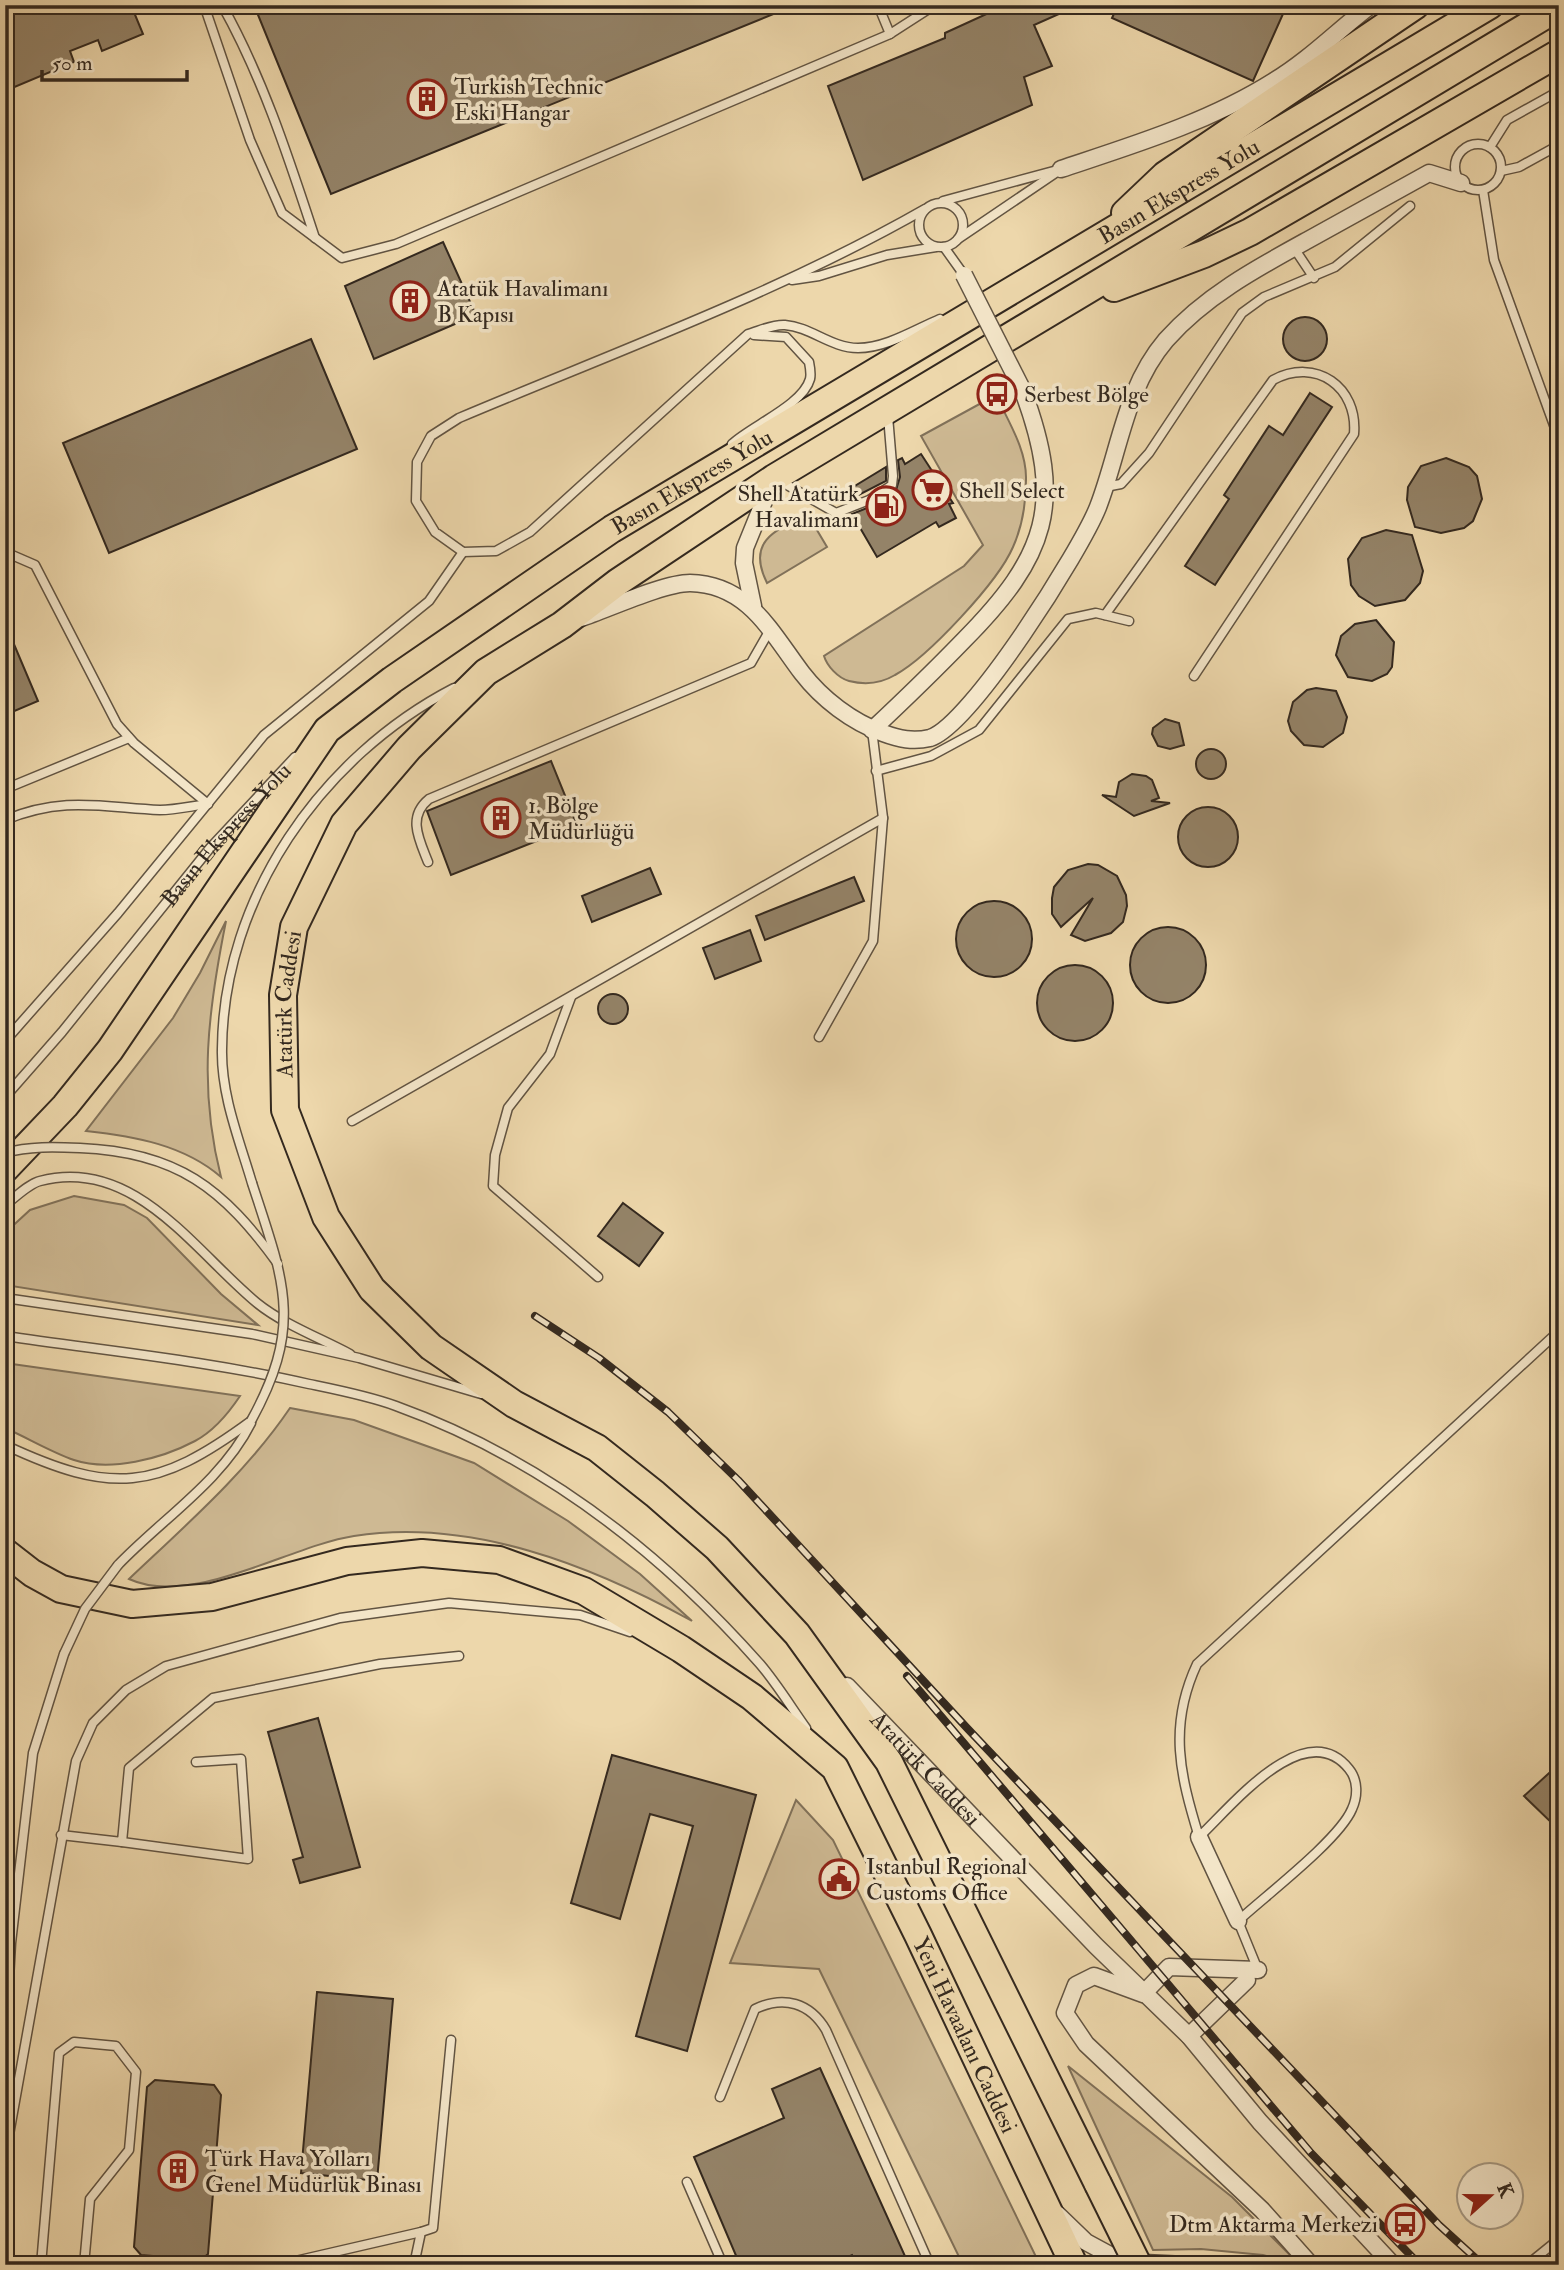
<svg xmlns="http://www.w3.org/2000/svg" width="1564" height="2270" font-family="'IM FELL Double Pica',serif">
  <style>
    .green { fill: #ceb993; stroke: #817159; stroke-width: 2 }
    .building { fill: #948368; stroke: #34291f; stroke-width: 2 }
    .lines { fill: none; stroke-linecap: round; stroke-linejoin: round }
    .service-casing { stroke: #625442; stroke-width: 11 }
    .minor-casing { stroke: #625442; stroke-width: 19 }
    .primary-casing { stroke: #34291f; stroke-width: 30 }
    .service { stroke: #f3e5c8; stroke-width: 8 }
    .minor { stroke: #f3e5c8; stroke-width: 16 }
    .primary { stroke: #edd7ab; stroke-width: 26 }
    .rail-casing { stroke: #34291f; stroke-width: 8 }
    .rail { stroke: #f3e5c8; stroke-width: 5; stroke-dasharray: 16; stroke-linecap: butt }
    .service-bridge-casing { stroke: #625442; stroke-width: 11; stroke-linecap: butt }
    .minor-bridge-casing { stroke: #625442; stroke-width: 19; stroke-linecap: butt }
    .primary-bridge-casing { stroke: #34291f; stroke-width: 30; stroke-linecap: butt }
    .service-bridge { stroke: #f3e5c8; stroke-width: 8 }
    .minor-bridge { stroke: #f3e5c8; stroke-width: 16 }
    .primary-bridge { stroke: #edd7ab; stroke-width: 26 }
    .labels { text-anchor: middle; stroke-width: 7; stroke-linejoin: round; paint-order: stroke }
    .poi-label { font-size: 23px; fill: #34291f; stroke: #f3e5c8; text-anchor: start }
    .street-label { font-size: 23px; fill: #34291f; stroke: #f3e5c8 }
  </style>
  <rect width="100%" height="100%" fill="#edd7ab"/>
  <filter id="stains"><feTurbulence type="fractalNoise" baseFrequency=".00286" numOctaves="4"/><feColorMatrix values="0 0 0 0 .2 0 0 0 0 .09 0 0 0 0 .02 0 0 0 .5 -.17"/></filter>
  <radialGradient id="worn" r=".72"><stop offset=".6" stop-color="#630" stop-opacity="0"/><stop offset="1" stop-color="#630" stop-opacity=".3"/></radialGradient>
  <g class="green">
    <path d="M996 395C1008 421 1027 450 1026 480 1026 502 1022 527 1013 547 998 582 928 657 895 675 880 684 865 685 849 681 838 678 827 666 824 656L964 566 983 545 921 436Z"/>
    <path d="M808 515 827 547 767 583C746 541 775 530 808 515Z"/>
    <path d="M226 921C208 1011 198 1087 221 1177 184 1145 134 1136 86 1131L173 1018 200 973Z"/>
    <path d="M74 1196 124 1205 147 1218 221 1294 258 1325 5 1285V1233L30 1210Z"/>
    <path d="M5 1363 240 1396C228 1414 214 1431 195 1441 161 1459 110 1472 74 1460 51 1452 28 1438 5 1428Z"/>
    <path d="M290 1408 354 1420 474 1463 568 1521 640 1574 692 1621C591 1565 471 1518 354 1536 289 1546 192 1608 129 1579 186 1525 246 1473 290 1408Z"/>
    <path d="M796 1800 833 1840 1040 2265H963L819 1969 730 1963Z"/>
    <path d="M1068 2066 1232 2197 1300 2265 1263 2255 1201 2249 1153 2250Z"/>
  </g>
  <g class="building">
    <path d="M5 5H131L143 34 102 51 98 40 70 51 74 62 5 91V40L11 38 5 25Z"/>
    <path d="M254 5H793V6L331 194Z"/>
    <path d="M1006 5H1079L1034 25 1052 66 1024 77 1032 105 863 180 828 86 945 38V33Z"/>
    <path d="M1118 5H1287L1253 81 1112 18Z"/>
    <path d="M443 242 476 315 374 359 345 286Z"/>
    <circle cx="1305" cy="339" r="22"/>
    <path d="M311 339 357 449 109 553 63 443Z"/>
    <path d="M1310 393 1332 407 1215 585 1185 566 1229 499 1224 495 1269 426 1283 435Z"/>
    <path d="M921 454 953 503 949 504 956 518 939 527 936 522 877 557 852 514 872 506 896 490 900 477 898 460 902 458 905 464Z"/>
    <path d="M1446 458 1469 467 1477 476 1482 499 1473 521 1464 528 1441 533 1415 527 1407 500 1408 487 1421 466Z"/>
    <path d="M886 467V481L845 502 840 495Z"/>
    <path d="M1386 530 1412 535 1423 571 1420 583 1405 600 1375 606 1359 596 1351 585 1348 559 1362 538Z"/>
    <path d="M1376 620 1394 642 1392 667 1387 674 1372 681 1348 677 1336 655 1341 636 1355 624Z"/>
    <path d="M5 623 38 701 5 715Z"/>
    <path d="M1316 688 1336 691 1347 717 1343 733 1323 747 1304 745 1291 731 1288 721 1293 702 1307 690Z"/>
    <path d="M1165 719 1179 723 1184 745 1170 749 1158 746 1152 734 1153 728Z"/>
    <circle cx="1211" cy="764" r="15"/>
    <path d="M551 761 577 825 451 875 427 811Z"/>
    <path d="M1132 774 1146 776 1152 780 1159 798 1151 801 1170 803 1134 816 1102 795 1116 797 1119 782Z"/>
    <circle cx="1208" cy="837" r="30"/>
    <path d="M1088 864 1098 865 1117 876 1126 895 1127 906 1123 922 1111 933 1085 941 1071 935 1093 898 1061 927 1052 914V898L1054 887 1068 870Z"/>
    <path d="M650 868 661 894 592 922 582 896Z"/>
    <path d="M854 877 864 901 765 940 756 916Z"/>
    <circle cx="994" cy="939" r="38"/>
    <circle cx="1168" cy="965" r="38"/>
    <path d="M750 930 761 961 715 979 703 948Z"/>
    <circle cx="1075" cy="1003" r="38"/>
    <circle cx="613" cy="1009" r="15"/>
    <path d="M623 1203 663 1233 639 1266 598 1236Z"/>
    <path d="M318 1718 360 1867 300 1883 293 1860 303 1857 268 1732Z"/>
    <path d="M612 1755 756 1795 687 2051 636 2036 693 1826 650 1814 620 1919 571 1903Z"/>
    <path d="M1559 1764V1830L1524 1796Z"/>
    <path d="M317 1992 393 1999 377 2181 301 2173Z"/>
    <path d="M820 2068 909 2265H857L852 2255 831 2265H740L694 2157 784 2118 772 2089Z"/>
    <path d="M155 2080 214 2085 221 2095 208 2254 201 2260 141 2255 134 2247 147 2087Z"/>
  </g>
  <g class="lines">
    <g class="service-casing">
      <g id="service">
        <path d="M204 5 250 140 282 213 342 258 396 244 890 34 935 5"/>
        <path d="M222 5C263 78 289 159 315 238"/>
        <path d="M878 5 890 34"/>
        <circle cx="1478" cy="167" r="23"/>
        <path d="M1490 147 1507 120 1559 91"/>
        <path d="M1501 171 1519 167 1559 145"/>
        <path d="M1483 190 1494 260 1559 439"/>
        <path d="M943 201 1061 169"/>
        <circle cx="941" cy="225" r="22"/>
        <path d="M925 209C778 293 615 352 459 418L431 436 417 462 416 501 435 532 463 552 496 551 530 532 748 334C759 331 773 324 785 325 811 327 831 348 858 348 886 348 914 330 940 319"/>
        <path d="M958 239 1057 172"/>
        <path d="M944 247 964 275"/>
        <path d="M1294 248 1314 278"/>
        <path d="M792 280 819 276 887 255 936 247"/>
        <path d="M732 444C751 426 803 405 810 379 811 375 810 367 809 362L786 337 754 335"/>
        <path d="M780 481 836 513 869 500 892 485 893 476 888 416"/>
        <path d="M1105 487 1121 484 1149 453 1242 313 1264 297 1335 267 1410 206"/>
        <path d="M5 552 35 565 117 724 134 743 208 804"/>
        <path d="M1105 615 1273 380C1316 357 1358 387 1354 434L1194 676"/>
        <path d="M876 771 931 756 979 730 1068 619 1096 613 1129 621"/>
        <path d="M5 789 129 738"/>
        <path d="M5 820C63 796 101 807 160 810 175 810 192 806 208 804"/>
        <path d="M428 862C419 839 407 817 429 799L751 663 771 628"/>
        <path d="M571 997 550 1054 508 1108 495 1155 493 1186 598 1277"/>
        <path d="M819 1037 873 941 883 818 872 730"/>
        <path d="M5 1041 118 913 264 735 429 601 463 552"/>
        <path id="s1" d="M5 1097 62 1032 210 848 295 757"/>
        <path d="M352 1121 883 818"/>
        <path d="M252 1183C239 1139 221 1095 222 1049 223 898 321 757 454 688"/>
        <path d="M5 1205C15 1198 28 1184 40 1181 134 1156 194 1251 257 1303 283 1324 320 1338 350 1354"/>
        <path d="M5 1298 252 1334 359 1358 481 1394"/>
        <path d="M5 1336C107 1351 209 1361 309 1384 338 1390 369 1396 396 1406 540 1458 659 1550 760 1664 777 1684 791 1707 806 1728"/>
        <path d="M5 1445C112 1495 156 1491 251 1421"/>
        <path d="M118 1565C162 1519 222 1481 251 1423"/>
        <path d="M61 1835 122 1842 129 1768 213 1698 380 1664 459 1656"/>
        <path d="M122 1842 248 1859 241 1759 196 1762"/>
        <path d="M1258 1970 1238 1921C1265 1896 1339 1840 1352 1809 1358 1796 1358 1780 1349 1769 1305 1714 1231 1807 1199 1837 1180 1775 1168 1726 1197 1664L1559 1331"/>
        <path d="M5 2053 11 1943 33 1753 64 1654"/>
        <path d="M720 2097 755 2009C784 1995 810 2003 826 2030L930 2265"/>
        <path d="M5 2157 76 1761 93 1723 126 1690 166 1666 340 1618 449 1603 580 1615 630 1632"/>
        <path d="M687 2182 723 2265"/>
        <path d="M41 2265 59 2053 74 2042 116 2046 136 2072 129 2150 90 2199 84 2265"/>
        <path d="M278 2265 421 2232"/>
        <path d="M414 2265 421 2232 433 2228 451 2040"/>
        <path d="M1527 2265 1559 2239"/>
      </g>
    </g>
    <g class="minor-casing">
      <g id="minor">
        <path d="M1061 169C1133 145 1209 122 1274 81 1309 60 1338 30 1371 5"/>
        <path d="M753 606 744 563 745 548 773 479"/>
        <path d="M581 618C608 609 664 583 690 583 748 584 771 632 802 673 822 699 852 722 883 733 899 739 913 742 930 738 971 725 1081 550 1098 507 1120 450 1125 388 1166 340 1205 296 1257 268 1308 240 1348 218 1389 195 1429 173L1461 183"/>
        <path d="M872 730C904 700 934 671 964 640 1047 556 1065 504 1023 391"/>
        <path id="s2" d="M847 1686 1096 1946 1189 2036 1260 2122 1393 2265"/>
        <path d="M1199 1837 1238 1921"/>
        <path d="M1258 1970 1169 1967 1143 1994 1094 1976 1076 1985 1065 2013 1086 2044 1262 2210 1311 2265"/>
        <path d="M1189 2036 1247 1980"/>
        <path d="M1057 2214 1086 2242 1123 2262 1185 2265"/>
      </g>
    </g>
    <g class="primary-casing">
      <g id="primary">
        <path d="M1125 213 1165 175 1416 5"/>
        <path d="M1114 288 1204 254 1250 232 1559 53"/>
        <path id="s3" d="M5 1169 65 1106 110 1050 327 730 392 680 612 529 1490 5"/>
        <path id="s4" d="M5 1552 32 1573 61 1589 132 1604 212 1597 347 1561 422 1553 499 1560 584 1591 681 1649 752 1697 835 1768 918 1935 1074 2265"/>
        <path id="s5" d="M1098 2184 889 1762 797 1634 717 1548 655 1494 597 1448 514 1404 431 1347 372 1289 326 1217 285 1110 283 995 294 927 344 824 409 748 486 672 562 625 618 582 774 478 1559 7"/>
      </g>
    </g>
    <use href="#service" class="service"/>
    <use href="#minor" class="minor"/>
    <use href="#primary" class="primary"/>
    <g class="rail-casing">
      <g id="rail">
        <path d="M535 1316 599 1358 668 1412 738 1480 967 1728 1439 2225 1483 2265"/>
        <path d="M907 1676 1311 2153 1420 2265"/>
      </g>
    </g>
    <use href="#rail" class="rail"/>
    <g class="service-bridge-casing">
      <g id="service-bridge">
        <path d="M5 1153C29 1146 55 1147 80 1148 177 1152 223 1188 278 1264"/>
        <path d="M251 1421C304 1325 284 1281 252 1183"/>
        <path d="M64 1654 85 1609 118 1565"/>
      </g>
    </g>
    <g class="minor-bridge-casing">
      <path id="minor-bridge" d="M964 275 1023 391"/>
    </g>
    <g class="primary-bridge-casing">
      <path id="primary-bridge" d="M1098 2184 1138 2265"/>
    </g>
    <use href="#service-bridge" class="service-bridge"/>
    <use href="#minor-bridge" class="minor-bridge"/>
    <use href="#primary-bridge" class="primary-bridge"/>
  </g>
  <defs>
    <g id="building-ring" transform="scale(2.0125)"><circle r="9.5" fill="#f3e5c8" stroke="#8f2418" stroke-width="1.5"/><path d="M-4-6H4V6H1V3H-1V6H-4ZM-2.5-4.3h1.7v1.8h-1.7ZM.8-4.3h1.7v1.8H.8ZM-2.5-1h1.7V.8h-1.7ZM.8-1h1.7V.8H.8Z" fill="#8f2418"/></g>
    <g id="bus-ring" transform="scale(2.0125)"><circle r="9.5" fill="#f3e5c8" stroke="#8f2418" stroke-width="1.5"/><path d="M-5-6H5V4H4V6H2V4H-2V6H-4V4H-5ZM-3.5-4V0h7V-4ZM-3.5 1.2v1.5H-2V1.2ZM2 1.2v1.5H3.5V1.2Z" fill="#8f2418"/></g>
    <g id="supermarket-ring" transform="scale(2.0125)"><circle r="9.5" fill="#f3e5c8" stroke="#8f2418" stroke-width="1.5"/><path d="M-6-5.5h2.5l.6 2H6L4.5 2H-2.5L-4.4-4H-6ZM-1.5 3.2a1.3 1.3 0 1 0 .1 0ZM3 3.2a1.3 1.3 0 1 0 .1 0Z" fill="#8f2418"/></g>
    <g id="fuel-ring" transform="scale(2.0125)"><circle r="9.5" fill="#f3e5c8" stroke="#8f2418" stroke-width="1.5"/><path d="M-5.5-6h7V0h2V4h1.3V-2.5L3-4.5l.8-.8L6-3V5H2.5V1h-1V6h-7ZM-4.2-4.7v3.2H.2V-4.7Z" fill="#8f2418"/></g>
    <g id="civic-ring" transform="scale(2.0125)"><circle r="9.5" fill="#f3e5c8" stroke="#8f2418" stroke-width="1.5"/><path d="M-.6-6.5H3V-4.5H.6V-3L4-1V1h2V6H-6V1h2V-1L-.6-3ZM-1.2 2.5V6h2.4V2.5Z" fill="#8f2418"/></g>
  </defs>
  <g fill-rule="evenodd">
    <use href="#building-ring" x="427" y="99"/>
    <use href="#building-ring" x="410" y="301"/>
    <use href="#bus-ring" x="997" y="394"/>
    <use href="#supermarket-ring" x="932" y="490"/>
    <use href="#fuel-ring" x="886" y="506"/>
    <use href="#building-ring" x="501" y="818"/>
    <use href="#civic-ring" x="839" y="1879"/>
    <use href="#building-ring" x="178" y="2171"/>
    <use href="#bus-ring" x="1405" y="2224"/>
  </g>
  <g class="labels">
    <g class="poi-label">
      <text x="454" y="94">Turkish Technic<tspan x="454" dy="26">Eski Hangar</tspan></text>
      <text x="437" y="296">Atatük Havalimanı<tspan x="437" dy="26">B Kapısı</tspan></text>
      <text x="1024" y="402">Serbest Bölge</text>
      <text x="959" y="498">Shell Select</text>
      <text x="859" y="501" text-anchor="end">Shell Atatürk<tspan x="859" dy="26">Havalimanı</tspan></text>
      <text x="528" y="813">1. Bölge<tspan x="528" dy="26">Müdürlüğü</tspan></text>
      <text x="866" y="1874">Istanbul Regional<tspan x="866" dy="26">Customs Office</tspan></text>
      <text x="205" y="2166">Türk Hava Yolları<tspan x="205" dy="26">Genel Müdürlük Binası</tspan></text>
      <text x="1378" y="2232" text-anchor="end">Dtm Aktarma Merkezi</text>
    </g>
    <g class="street-label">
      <text dy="8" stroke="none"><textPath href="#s3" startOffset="1554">Basın Ekspress Yolu</textPath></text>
      <text dy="8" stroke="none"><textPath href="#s3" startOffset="987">Basın Ekspress Yolu</textPath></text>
      <text dy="8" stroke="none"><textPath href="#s1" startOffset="343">Basın Ekspress Yolu</textPath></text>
      <text dy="8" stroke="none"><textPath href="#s5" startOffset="1486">Atatürk Caddesi</textPath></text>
      <text dy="8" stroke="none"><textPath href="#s2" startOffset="114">Atatürk Caddesi</textPath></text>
      <text dy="8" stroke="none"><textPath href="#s4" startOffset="1208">Yeni Havaalanı Caddesi</textPath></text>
    </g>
  </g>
  <rect width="1564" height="2270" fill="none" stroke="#edd7ab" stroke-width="28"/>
  <rect x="7" y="7" width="1550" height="2256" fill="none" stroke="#34291f" stroke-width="3.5"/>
  <rect x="14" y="14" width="1536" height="2242" fill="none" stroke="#34291f" stroke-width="2"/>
  <g transform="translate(1490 2196) rotate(69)"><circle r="33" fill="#f3e5c8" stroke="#a79a84" stroke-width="2"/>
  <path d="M0-5L12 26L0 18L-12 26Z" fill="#8f2418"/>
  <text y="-10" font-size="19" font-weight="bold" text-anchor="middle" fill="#34291f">K</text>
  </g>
  <path d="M42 70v10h145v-10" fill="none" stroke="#34291f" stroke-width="3.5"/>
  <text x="52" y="70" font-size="21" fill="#34291f" stroke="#f3e5c8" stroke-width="5" paint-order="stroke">50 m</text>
  <rect width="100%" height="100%" filter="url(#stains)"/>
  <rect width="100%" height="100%" fill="url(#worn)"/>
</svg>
